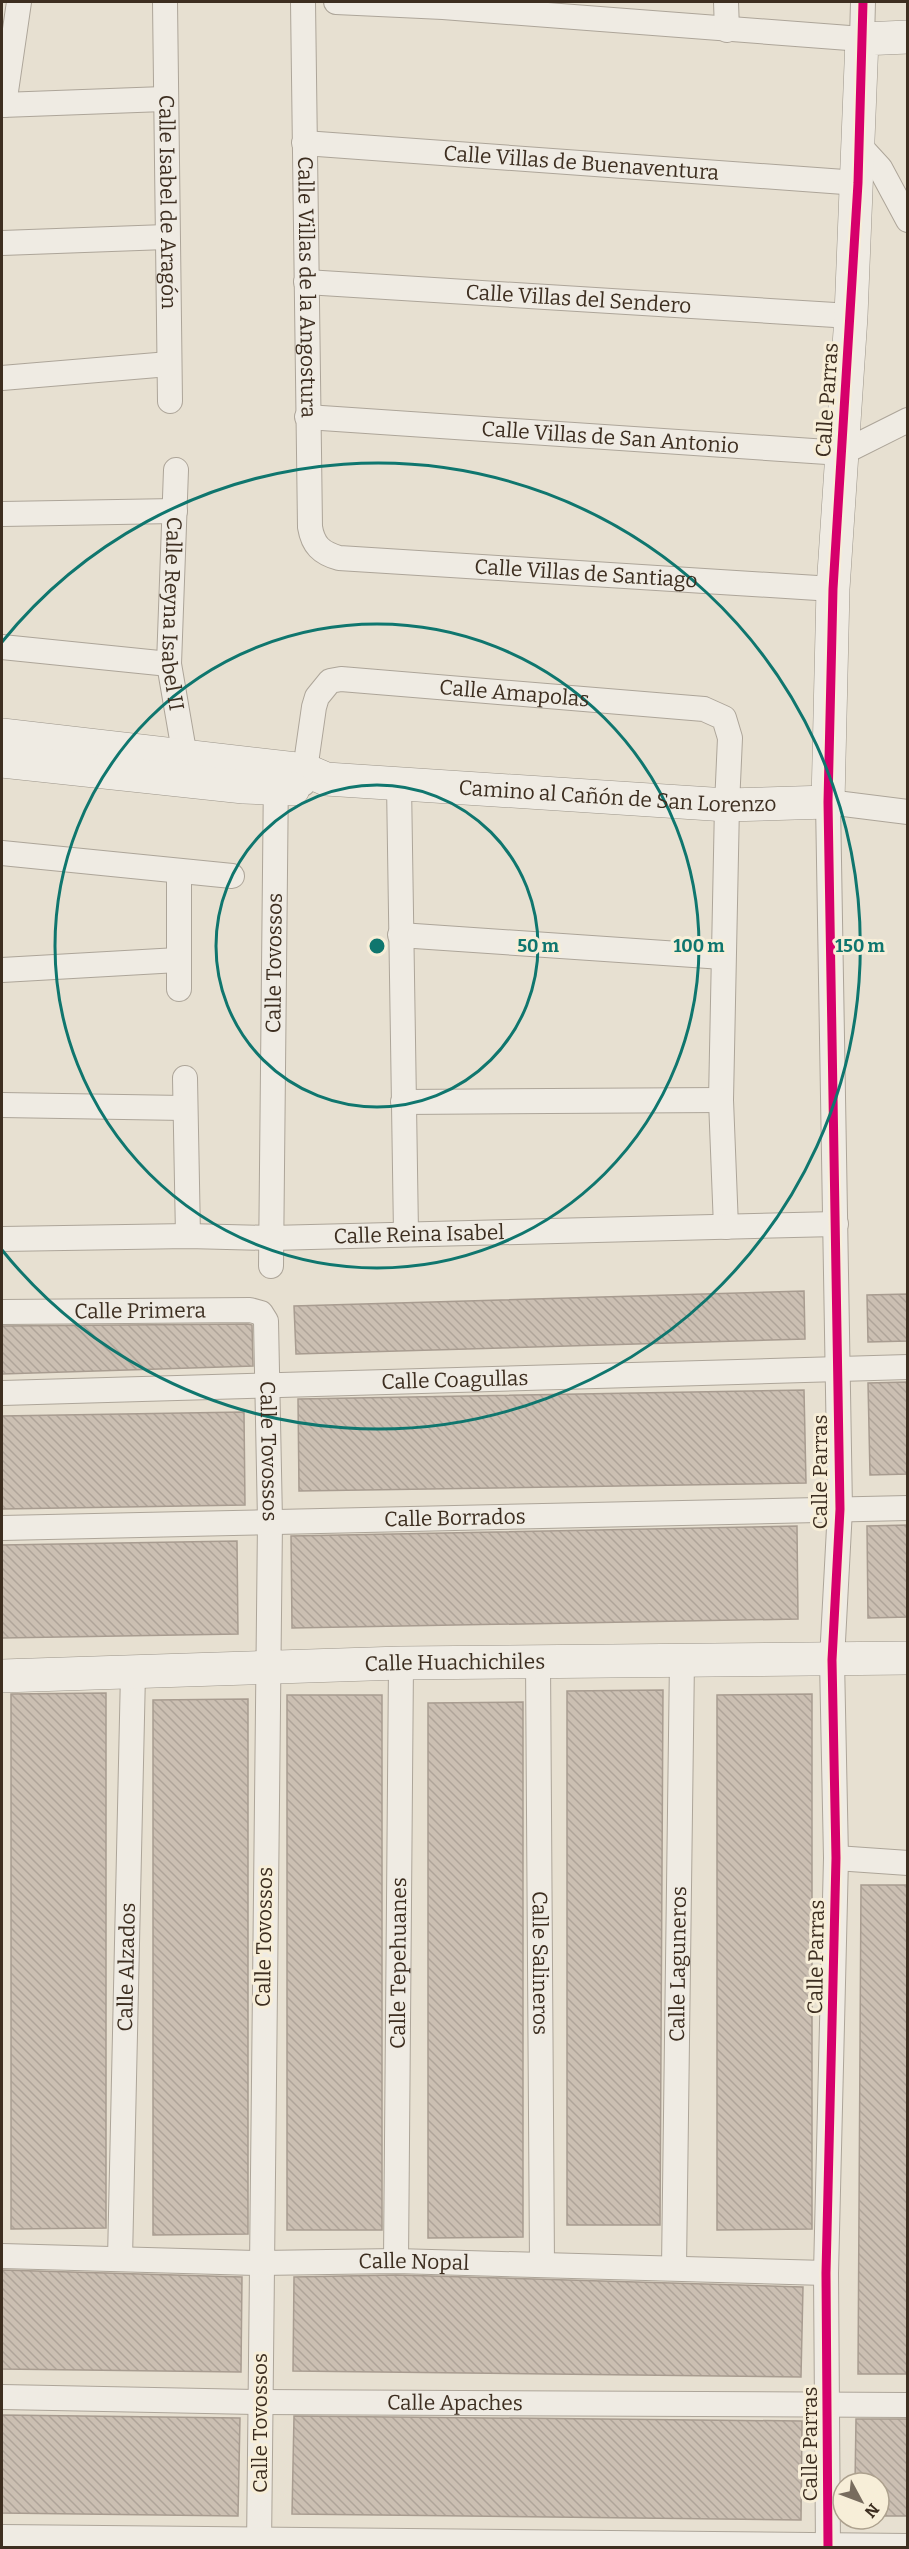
<svg xmlns="http://www.w3.org/2000/svg" width="909" height="2549" font-family="Bitter,serif">
  <style>
    .building { fill: url(#building-back-hatch); stroke: #a89c90; stroke-width: 1.5 }
    .lines { fill: none; stroke-linecap: round; stroke-linejoin: round }
    .street-casing { stroke: #ada599; stroke-width: 26 }
    .secondary-casing { stroke: #9c958a; stroke-width: 34 }
    .street { stroke: #efebe3; stroke-width: 24 }
    .secondary { stroke: #efebe3; stroke-width: 33 }
    .cycleway-casing { stroke: #f7eed8; stroke-width: 13 }
    .cycleway { stroke: #d6006c; stroke-width: 9 }
    .ring { fill: none; stroke: #0f766e; stroke-width: 3 }
    .labels { text-anchor: middle; stroke-width: 6; stroke-linejoin: round; paint-order: stroke }
    .street-label { font-size: 21px; fill: #3d2e20; stroke: #f7eed8 }
    .centre { fill: #0f766e; stroke: #f7eed8; stroke-width: 3 }
    .ring-label { font-size: 18px; text-anchor: middle; font-weight: bold; fill: #0f766e; stroke: #f7eed8; stroke-width: 6; stroke-linejoin: round; paint-order: stroke }
  </style>
  <defs>
    <pattern id="building-back-hatch" width="6" height="6" patternUnits="userSpaceOnUse" patternTransform="scale(1.5)"><rect width="6" height="6" fill="#cbbfb2"/><path d="M-1 5l2 2M0 0l6 6M5-1l2 2" fill="none" stroke="#afa499"/></pattern>
  </defs>
  <rect width="100%" height="100%" fill="#e7e0d1"/>
  <g class="building">
    <path d="M804 1291 805 1339 296 1354 294 1306Z"/>
    <path d="M908 1294V1341L868 1342 867 1295Z"/>
    <path d="M248 1324 252 1325 253 1366 2 1374V1326Z"/>
    <path d="M908 1382V1474L870 1475 868 1383Z"/>
    <path d="M804 1390 806 1483 299 1491 298 1399Z"/>
    <path d="M244 1412 245 1505 2 1509V1416Z"/>
    <path d="M908 1525V1617L868 1618 867 1526Z"/>
    <path d="M797 1526 798 1619 292 1628 291 1536Z"/>
    <path d="M237 1541 238 1634 2 1638V1545Z"/>
    <path d="M663 1690 660 2225H567V1691Z"/>
    <path d="M106 1693V2228L11 2229V1694Z"/>
    <path d="M812 1694V2229L717 2230V1695Z"/>
    <rect x="287" y="1695" width="95" height="535"/>
    <path d="M248 1699V2234L153 2235V1700Z"/>
    <path d="M523 1702V2237L428 2238V1703Z"/>
    <path d="M861 1885H908V2374H858Z"/>
    <path d="M2 2270 242 2277 241 2372 2 2369Z"/>
    <path d="M396 2275 803 2287 801 2377 293 2371 294 2277Z"/>
    <path d="M2 2415 240 2418 238 2516 2 2513Z"/>
    <path d="M294 2416 802 2421 801 2520 292 2514Z"/>
    <path d="M856 2419H908V2516H879V2483H855Z"/>
  </g>
  <g class="lines">
    <g class="street-casing">
      <g id="street">
        <path id="s1" d="M165 2 170 401"/>
        <path id="s2" d="M303 2 310 527C313 545 321 553 339 558L833 589"/>
        <path d="M336 2 443 7 862 39 863 2"/>
        <path d="M726 2 727 30"/>
        <path d="M2 105 164 99"/>
        <path d="M4 105 19 2"/>
        <path id="s3" d="M304 143 858 183"/>
        <path d="M858 144 880 168 908 220"/>
        <path d="M2 243 166 237"/>
        <path id="s4" d="M306 282 851 316"/>
        <path d="M2 378 169 364"/>
        <path id="s5" d="M307 417 842 453 908 420"/>
        <path id="s6" d="M176 470 169 664 185 757"/>
        <path d="M2 514 175 511"/>
        <path d="M2 647 169 664"/>
        <path id="s7" d="M303 784 314 707 317 697 330 681 341 679 704 709 724 718 730 738 727 805 721 1100 726 1227"/>
        <path d="M399 784 406 1233"/>
        <path d="M2 853 232 876"/>
        <path d="M400 935 723 957"/>
        <path d="M2 970 178 960"/>
        <path d="M179 989V872"/>
        <path d="M185 1078 188 1236"/>
        <path d="M403 1102 721 1100"/>
        <path d="M2 1105 184 1108"/>
        <path id="s8" d="M2 1239 188 1236 271 1238 836 1224"/>
        <path id="s9" d="M271 1266 276 773"/>
        <path id="s10" d="M2 1312 250 1310 261 1313 266 1321 270 1521 259 2548"/>
        <path id="s11" d="M2 1393 908 1367"/>
        <path id="s12" d="M2 1528 908 1508"/>
        <path id="s13" d="M538 1661 542 2265"/>
        <path d="M836 1858 908 1863"/>
        <path id="s14" d="M2 2256 260 2263 396 2261 826 2273"/>
        <path id="s15" d="M120 2259 133 1673"/>
        <path id="s16" d="M396 2261 401 1663"/>
        <path id="s17" d="M674 2268 682 1659"/>
        <path id="s18" d="M2 2397 260 2402 908 2405"/>
        <path d="M2 2537 908 2546"/>
        <path d="M828 2548 826 2273 836 1858 832 1660 840 1509 828 802 908 812"/>
      </g>
    </g>
    <g class="secondary-casing">
      <g id="secondary">
        <path id="s19" d="M2 735 305 770 326 779 727 805 828 802 833 589 851 316 862 39 908 37"/>
        <path d="M2 761 244 787 293 789"/>
        <path id="s20" d="M2 1676 401 1663 908 1658"/>
      </g>
    </g>
    <use href="#street" class="street"/>
    <use href="#secondary" class="secondary"/>
    <g class="cycleway-casing">
      <path id="cycleway" d="M828 2548 826 2273 836 1858 832 1660 840 1509 828 802 833 589 858 183 863 2"/>
    </g>
    <use href="#cycleway" class="cycleway"/>
  </g>
  <g class="ring">
    <circle cx="377" cy="946" r="161"/>
    <circle cx="377" cy="946" r="322"/>
    <path d="M2 642A483 483 0 1 1 2 1250"/>
  </g>
  <g class="labels">
    <g class="street-label">
      <text dy="7" stroke="none"><textPath href="#s3" startOffset="278">Calle Villas de Buenaventura</textPath></text>
      <text dy="7" stroke="none"><textPath href="#s1" startOffset="200">Calle Isabel de Aragón</textPath></text>
      <text dy="7" stroke="none"><textPath href="#s2" startOffset="285">Calle Villas de la Angostura</textPath></text>
      <text dy="7" stroke="none"><textPath href="#s4" startOffset="273">Calle Villas del Sendero</textPath></text>
      <text transform="translate(827 400) rotate(-86)" y="7">Calle Parras</text>
      <text dy="7" stroke="none"><textPath href="#s5" startOffset="304">Calle Villas de San Antonio</textPath></text>
      <text dy="7" stroke="none"><textPath href="#s2" startOffset="818">Calle Villas de Santiago</textPath></text>
      <text dy="7" stroke="none"><textPath href="#s6" startOffset="144">Calle Reyna Isabel II</textPath></text>
      <text dy="7" stroke="none"><textPath href="#s7" startOffset="294">Calle Amapolas</textPath></text>
      <text dy="7" stroke="none"><textPath href="#s19" startOffset="620">Camino al Cañón de San Lorenzo</textPath></text>
      <text dy="7" stroke="none"><textPath href="#s9" startOffset="303">Calle Tovossos</textPath></text>
      <text dy="7" stroke="none"><textPath href="#s8" startOffset="417">Calle Reina Isabel</textPath></text>
      <text dy="7" stroke="none"><textPath href="#s10" startOffset="138">Calle Primera</textPath></text>
      <text dy="7" stroke="none"><textPath href="#s11" startOffset="453">Calle Coagullas</textPath></text>
      <text dy="7" stroke="none"><textPath href="#s10" startOffset="399">Calle Tovossos</textPath></text>
      <text transform="translate(820 1472) rotate(-90)" y="7">Calle Parras</text>
      <text dy="7" stroke="none"><textPath href="#s12" startOffset="453">Calle Borrados</textPath></text>
      <text dy="7" stroke="none"><textPath href="#s20" startOffset="453">Calle Huachichiles</textPath></text>
      <text transform="translate(264 1937) rotate(-89)" y="7">Calle Tovossos</text>
      <text transform="translate(816 1957) rotate(-89)" y="7">Calle Parras</text>
      <text dy="7" stroke="none"><textPath href="#s16" startOffset="298">Calle Tepehuanes</textPath></text>
      <text dy="7" stroke="none"><textPath href="#s13" startOffset="302">Calle Salineros</textPath></text>
      <text dy="7" stroke="none"><textPath href="#s17" startOffset="304">Calle Laguneros</textPath></text>
      <text dy="7" stroke="none"><textPath href="#s15" startOffset="292">Calle Alzados</textPath></text>
      <text dy="7" stroke="none"><textPath href="#s14" startOffset="412">Calle Nopal</textPath></text>
      <text dy="7" stroke="none"><textPath href="#s18" startOffset="453">Calle Apaches</textPath></text>
      <text transform="translate(260 2423) rotate(-90)" y="7">Calle Tovossos</text>
      <text transform="translate(810 2444) rotate(-90)" y="7">Calle Parras</text>
    </g>
  </g>
  <circle cx="377" cy="946" r="9" class="centre"/>
  <g class="ring-label">
    <text x="538" y="952">50 m</text>
    <text x="699" y="952">100 m</text>
    <text x="860" y="952">150 m</text>
  </g>
  <rect width="909" height="2549" fill="none" stroke="#3d2e20" stroke-width="6"/>
  <g transform="translate(861 2501) rotate(131)"><circle r="28" fill="#f7eed8" stroke="#ada18e" stroke-width="1.5"/>
  <path d="M0-4.5L10 22L0 15L-10 22Z" fill="#786c5e"/>
  <text y="-9" font-size="16" font-weight="bold" text-anchor="middle" fill="#3d2e20">N</text>
  </g>
</svg>
